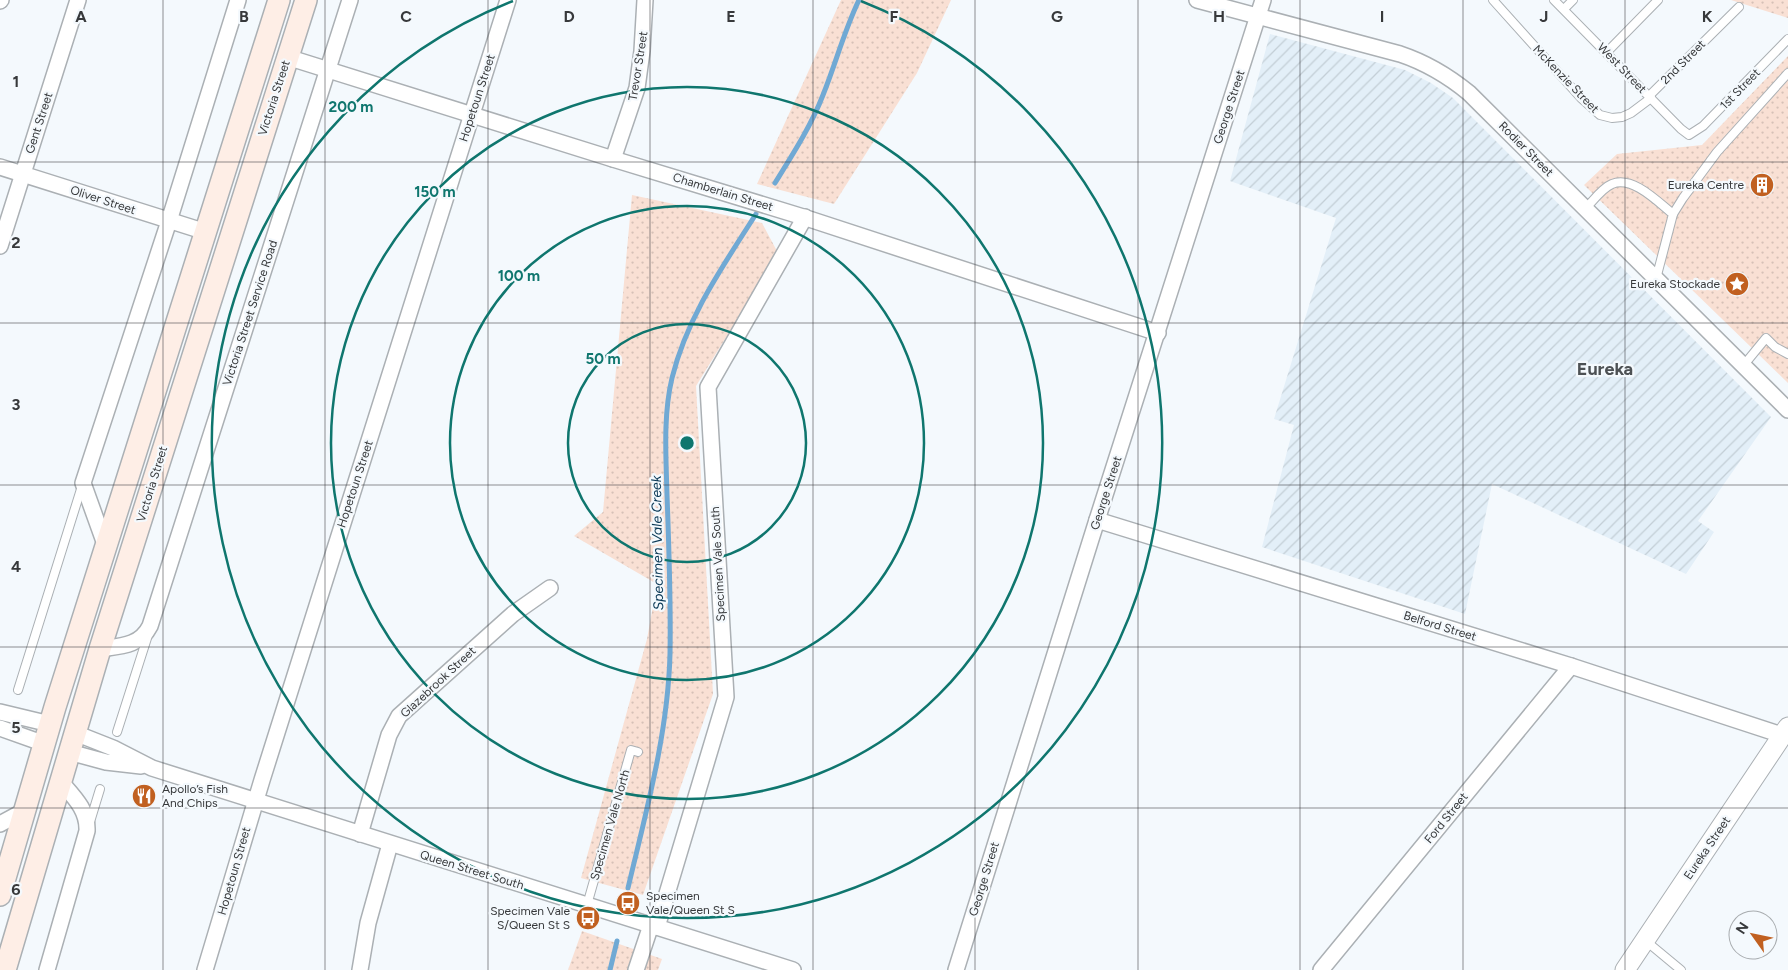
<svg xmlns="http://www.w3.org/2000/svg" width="1788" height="970" font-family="Figtree,sans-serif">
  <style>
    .industrial { fill: url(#industrial-furrows) }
    .grass { fill: url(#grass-dots) }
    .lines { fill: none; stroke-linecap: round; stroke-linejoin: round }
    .stream { stroke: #70a9d4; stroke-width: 5 }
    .service-casing { stroke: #abb0b4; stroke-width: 10 }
    .minor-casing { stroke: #abb0b4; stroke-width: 18 }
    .tertiary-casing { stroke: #abb0b4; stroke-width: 21 }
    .secondary-casing { stroke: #abb0b4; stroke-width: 24 }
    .service { stroke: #fff; stroke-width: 8 }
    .minor { stroke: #fff; stroke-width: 15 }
    .tertiary { stroke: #fff; stroke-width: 19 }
    .secondary { stroke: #feeee6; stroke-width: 21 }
    .grid { fill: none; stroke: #37393b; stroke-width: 1; stroke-opacity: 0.55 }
    .ring { fill: none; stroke: #0f766e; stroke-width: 2.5 }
    .labels { text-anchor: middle; stroke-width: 4.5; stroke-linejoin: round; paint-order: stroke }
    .street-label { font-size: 12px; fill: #37393b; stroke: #f4f9fd }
    .poi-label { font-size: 12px; fill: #37393b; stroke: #f4f9fd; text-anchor: end }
    .water-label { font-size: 14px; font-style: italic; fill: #0b3956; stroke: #f4f9fd }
    .district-label { font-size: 18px; font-weight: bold; fill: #4d5154; stroke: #f4f9fd }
    .grid-label { font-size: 16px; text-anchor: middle; font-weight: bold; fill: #37393b; stroke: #f4f9fd; stroke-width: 4.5; stroke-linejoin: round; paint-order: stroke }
    .centre { fill: #0f766e; stroke: #f4f9fd; stroke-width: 2.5 }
    .ring-label { font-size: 15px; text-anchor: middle; font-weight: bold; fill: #0f766e; stroke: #f4f9fd; stroke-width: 4.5; stroke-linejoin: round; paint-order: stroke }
  </style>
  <defs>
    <pattern id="industrial-furrows" width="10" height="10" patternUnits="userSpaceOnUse" patternTransform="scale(1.25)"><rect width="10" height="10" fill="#e3eff8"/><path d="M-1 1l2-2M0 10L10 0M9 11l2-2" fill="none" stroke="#c3ced6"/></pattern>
    <pattern id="grass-dots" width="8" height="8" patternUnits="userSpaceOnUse" patternTransform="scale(1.25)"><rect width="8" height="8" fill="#f9e0d4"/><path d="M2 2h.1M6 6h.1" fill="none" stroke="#d6c1b7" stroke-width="1.8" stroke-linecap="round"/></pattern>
  </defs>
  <rect width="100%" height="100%" fill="#f4f9fd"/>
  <path class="industrial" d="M1270 34 1405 70 1431 83 1453 98 1771 417 1698 521 1714 532 1686 574 1492 484 1465 614 1262 547 1294 425 1274 419 1336 218 1230 181Z"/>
  <g class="grass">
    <path d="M841 0H951L917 73 834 204 757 184Z"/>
    <path d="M1731 0H1788V18Z"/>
    <path d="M1788 56V383L1584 185 1617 154 1702 145Z"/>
    <path d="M632 195 762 223 778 253 696 386 713 694 643 895 581 878 647 639 657 584 574 536 603 512Z"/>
    <path d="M582 931 662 959 658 970H568Z"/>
  </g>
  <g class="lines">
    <g class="stream">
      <path d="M775 183C793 154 811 126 823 95 836 63 844 31 859 0"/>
      <path d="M628 888C646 812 668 733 670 654 671 601 669 548 667 495 666 456 663 416 672 378 687 317 723 266 756 214"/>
      <path d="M610 970 617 941"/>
    </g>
    <g class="service-casing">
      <g id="service">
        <path d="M1493 0 1581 98 1600 115 1612 118 1622 117 1631 113 1651 98"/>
        <path d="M1554 0 1681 129 1689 135 1703 126 1788 39"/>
        <path d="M1564 9 1573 0"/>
        <path d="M1607 52 1658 0"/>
        <path d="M1649 96 1739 7"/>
        <path d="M1586 208C1593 201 1602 188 1612 184 1632 175 1658 202 1673 214L1656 279"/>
        <path d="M1673 214 1683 198 1717 152 1788 73"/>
        <path d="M1743 366 1766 338 1775 347 1788 354"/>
        <path d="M18 690 82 486"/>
        <path d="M117 732 148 635"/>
        <path d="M89 825 100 789"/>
        <path d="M587 905 631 750 638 752"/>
        <path d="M1646 941 1681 970"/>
      </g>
    </g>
    <g class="minor-casing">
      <g id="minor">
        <path d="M1197 0 1400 54C1427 63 1447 75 1469 93L1788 410"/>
        <path d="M0 1 1 0"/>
        <path d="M287 57 613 159 800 216 1158 333"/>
        <path d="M613 159 637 88 642 51 645 0"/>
        <path d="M0 167 206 232"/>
        <path d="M0 246 78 0"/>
        <path d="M1097 520 1571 666 1782 735"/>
        <path d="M106 547 83 483 169 221 238 0"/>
        <path d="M100 649C121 646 140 646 150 626L350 0"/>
        <path d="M0 712 50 724"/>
        <path d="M0 728 45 744"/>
        <path d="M75 733 113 748 152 768 793 970"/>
        <path d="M69 752 106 762 141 766"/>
        <path d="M0 824 24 811"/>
        <path d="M360 834 389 735 399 716 513 614 550 588"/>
        <path d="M657 927 726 697 708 387 805 217"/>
        <path d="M47 970 87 831C88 810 74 797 61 782"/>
        <path d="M205 970 262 780 508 0"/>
        <path d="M360 970 368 923 390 844"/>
        <path d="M636 970 651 925"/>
        <path d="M956 970 1097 520 1263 0"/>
        <path d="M1321 970 1571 666"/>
      </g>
    </g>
    <g class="tertiary-casing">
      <path id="tertiary" d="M1625 970 1788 727"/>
    </g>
    <g class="secondary-casing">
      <g id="secondary">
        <path d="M0 895 55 707 279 0"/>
        <path d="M5 970 100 649 306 0"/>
      </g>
    </g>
    <use href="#service" class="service"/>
    <use href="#minor" class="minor"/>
    <use href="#tertiary" class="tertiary"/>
    <use href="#secondary" class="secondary"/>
  </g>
  <path class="grid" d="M163 0V970M325 0V970M488 0V970M650 0V970M813 0V970M975 0V970M1138 0V970M1300 0V970M1463 0V970M1625 0V970M0 162H1788M0 323H1788M0 485H1788M0 647H1788M0 808H1788"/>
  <g class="ring">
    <circle cx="687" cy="443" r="119"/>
    <circle cx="687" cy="443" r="237"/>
    <circle cx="687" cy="443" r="356"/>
    <path d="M861 1A475 475 0 1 1 513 1"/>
  </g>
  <defs>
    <g id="building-disc" transform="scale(1.25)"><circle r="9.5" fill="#c16020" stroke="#f4f9fd"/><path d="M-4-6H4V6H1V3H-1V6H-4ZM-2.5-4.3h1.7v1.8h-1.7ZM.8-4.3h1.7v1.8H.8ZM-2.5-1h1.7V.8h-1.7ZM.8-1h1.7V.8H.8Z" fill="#fff"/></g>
    <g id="sight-disc" transform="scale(1.25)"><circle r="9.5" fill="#c16020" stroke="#f4f9fd"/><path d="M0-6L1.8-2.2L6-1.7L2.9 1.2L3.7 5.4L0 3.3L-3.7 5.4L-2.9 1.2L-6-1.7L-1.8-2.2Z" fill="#fff"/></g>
    <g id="restaurant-disc" transform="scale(1.25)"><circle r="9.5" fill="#c16020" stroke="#f4f9fd"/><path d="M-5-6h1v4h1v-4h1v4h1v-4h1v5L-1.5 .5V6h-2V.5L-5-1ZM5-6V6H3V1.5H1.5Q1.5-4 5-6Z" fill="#fff"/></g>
    <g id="bus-disc" transform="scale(1.25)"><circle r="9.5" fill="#c16020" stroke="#f4f9fd"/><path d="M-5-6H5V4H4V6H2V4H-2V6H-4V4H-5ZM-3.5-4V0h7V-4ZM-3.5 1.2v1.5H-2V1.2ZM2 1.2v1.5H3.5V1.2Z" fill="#fff"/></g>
  </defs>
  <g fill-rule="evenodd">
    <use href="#building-disc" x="1762" y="185"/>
    <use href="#sight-disc" x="1737" y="284"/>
    <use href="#restaurant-disc" x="144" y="796"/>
    <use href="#bus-disc" x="628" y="903"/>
    <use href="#bus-disc" x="588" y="918"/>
  </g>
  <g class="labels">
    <g class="street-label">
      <text transform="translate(1683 62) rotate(-45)" y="4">2nd Street</text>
      <text transform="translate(638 66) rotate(-81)" y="4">Trevor Street</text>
      <text transform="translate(1622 68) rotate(46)" y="4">West Street</text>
      <text transform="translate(1566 79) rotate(46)" y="4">McKenzie Street</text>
      <text transform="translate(1740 89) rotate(-46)" y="4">1st Street</text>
      <text transform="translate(274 98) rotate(-72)" y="4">Victoria Street</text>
      <text transform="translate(477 98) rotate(-72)" y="4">Hopetoun Street</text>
      <text transform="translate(1229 107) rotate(-72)" y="4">George Street</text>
      <text transform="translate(39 123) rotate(-72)" y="4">Gent Street</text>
      <text transform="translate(1526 149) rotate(45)" y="4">Rodier Street</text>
      <text transform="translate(723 192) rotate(17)" y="4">Chamberlain Street</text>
      <text transform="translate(103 200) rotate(18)" y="4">Oliver Street</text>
      <text transform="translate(250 313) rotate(-72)" y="4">Victoria Street Service Road</text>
      <text transform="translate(152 484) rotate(-73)" y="4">Victoria Street</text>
      <text transform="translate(355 484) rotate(-72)" y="4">Hopetoun Street</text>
      <text transform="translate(1106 493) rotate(-72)" y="4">George Street</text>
      <text transform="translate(718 564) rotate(-93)" y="4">Specimen Vale South</text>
      <text transform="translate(1440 626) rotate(17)" y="4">Belford Street</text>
      <text transform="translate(438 682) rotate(-43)" y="4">Glazebrook Street</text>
      <text transform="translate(1446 818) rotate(-51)" y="4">Ford Street</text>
      <text transform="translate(610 825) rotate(-74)" y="4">Specimen Vale North</text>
      <text transform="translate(1707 848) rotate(-56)" y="4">Eureka Street</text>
      <text transform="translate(472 870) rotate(17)" y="4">Queen Street South</text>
      <text transform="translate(234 871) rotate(-74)" y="4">Hopetoun Street</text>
      <text transform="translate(984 879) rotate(-73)" y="4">George Street</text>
    </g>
    <g class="poi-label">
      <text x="1744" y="189">Eureka Centre</text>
      <text x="1720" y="288">Eureka Stockade</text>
      <text x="162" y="793" text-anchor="start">Apollo’s Fish<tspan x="162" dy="14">And Chips</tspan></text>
      <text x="646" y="900" text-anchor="start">Specimen<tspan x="646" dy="14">Vale/Queen St S</tspan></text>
      <text x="570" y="915">Specimen Vale<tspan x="570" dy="14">S/Queen St S</tspan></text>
    </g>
    <g class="water-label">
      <text transform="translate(657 543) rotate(-91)" y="5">Specimen Vale Creek</text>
    </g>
    <g class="district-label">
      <text x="1605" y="375">Eureka</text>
    </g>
  </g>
  <g class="grid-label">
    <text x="81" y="22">A</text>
    <text x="244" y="22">B</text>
    <text x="406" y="22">C</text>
    <text x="569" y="22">D</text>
    <text x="731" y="22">E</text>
    <text x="894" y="22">F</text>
    <text x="1057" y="22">G</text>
    <text x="1219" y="22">H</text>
    <text x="1382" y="22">I</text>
    <text x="1544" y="22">J</text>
    <text x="1707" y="22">K</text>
    <text x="16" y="87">1</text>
    <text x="16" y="248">2</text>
    <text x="16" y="410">3</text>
    <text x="16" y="572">4</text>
    <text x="16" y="733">5</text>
    <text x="16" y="895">6</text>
  </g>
  <circle cx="687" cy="443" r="8" class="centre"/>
  <g class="ring-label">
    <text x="351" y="112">200 m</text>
    <text x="435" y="197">150 m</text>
    <text x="519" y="281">100 m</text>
    <text x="603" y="364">50 m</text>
  </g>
  <g transform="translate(1753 935) rotate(303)"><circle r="24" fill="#f4f9fd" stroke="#a8acaf"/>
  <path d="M0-4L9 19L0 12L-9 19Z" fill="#c16020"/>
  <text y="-8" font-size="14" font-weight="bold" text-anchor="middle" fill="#37393b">N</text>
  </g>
</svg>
